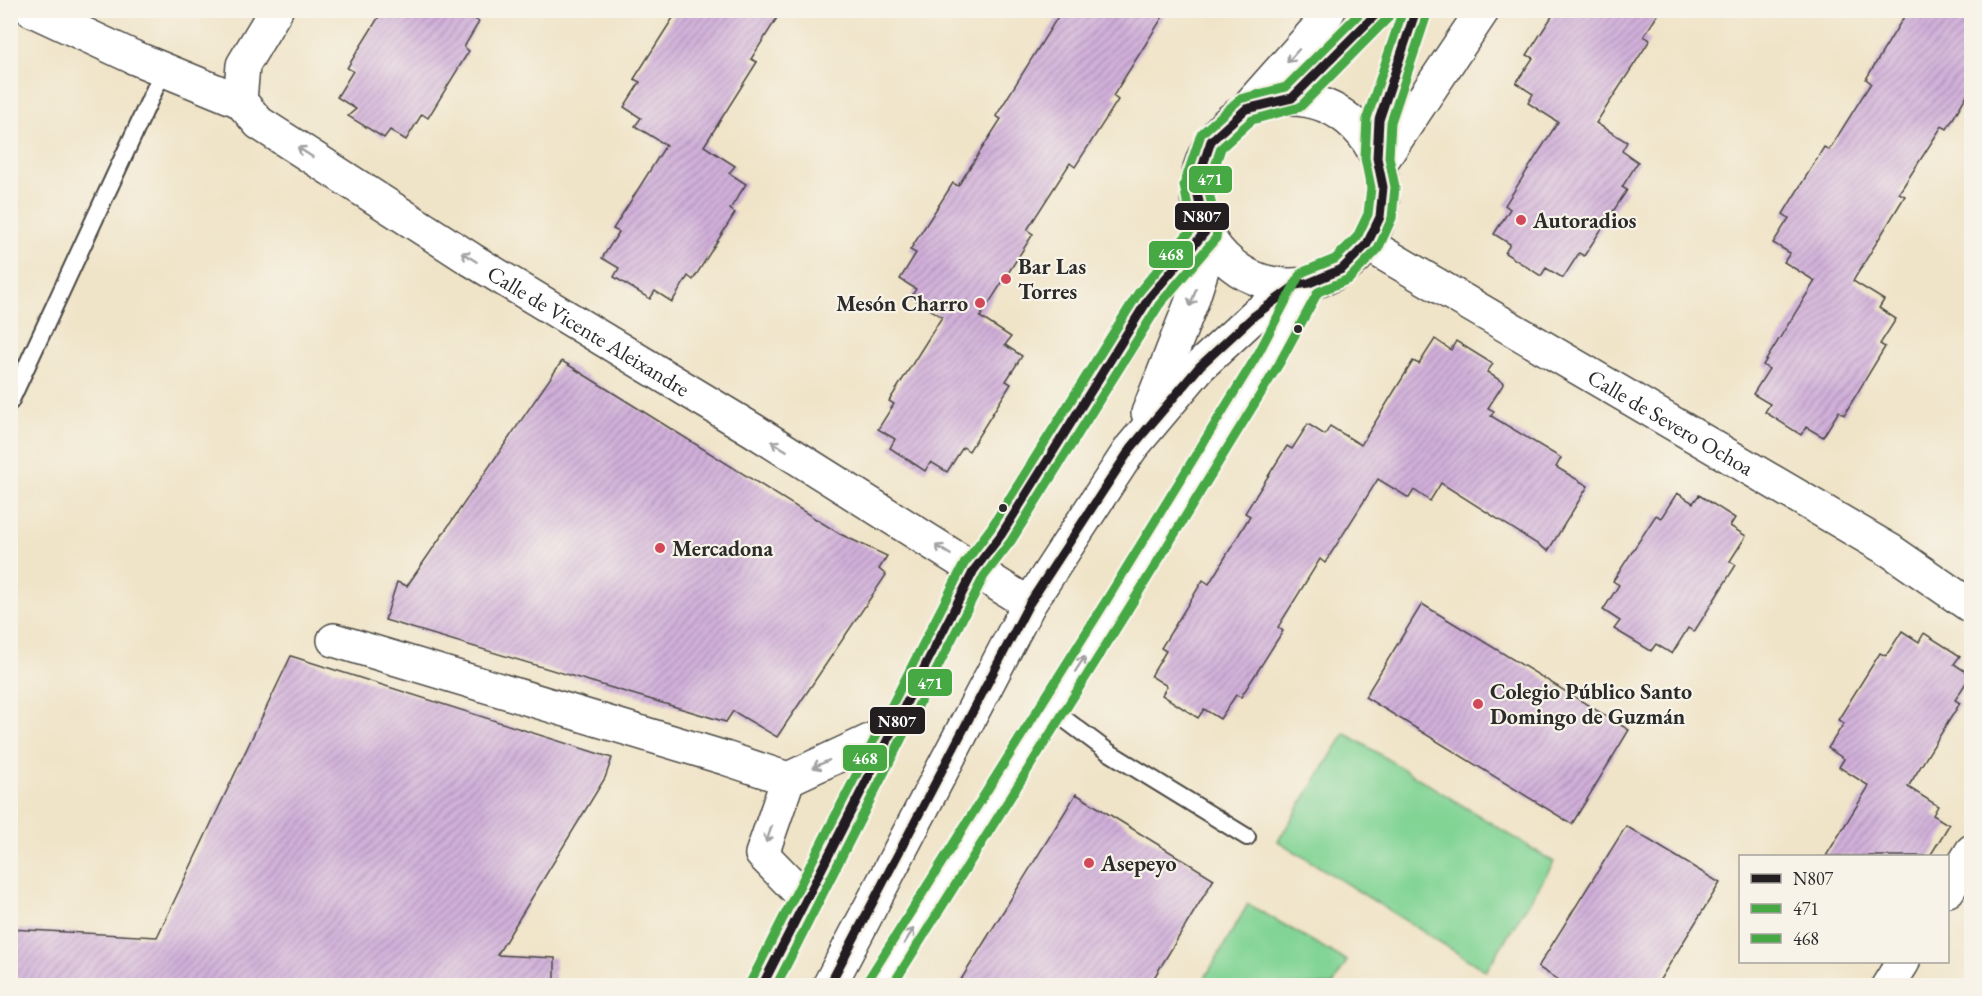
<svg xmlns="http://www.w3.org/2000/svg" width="1982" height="996" font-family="'EB Garamond',serif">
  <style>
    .pitch { fill: #82d495; stroke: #568060; stroke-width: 1.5 }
    .building { fill: url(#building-hatch) }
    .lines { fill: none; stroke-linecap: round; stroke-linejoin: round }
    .lane-casing { stroke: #494743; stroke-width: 20 }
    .street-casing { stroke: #494743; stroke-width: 36 }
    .primary-casing { stroke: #494743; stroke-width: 36 }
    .lane { stroke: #fff; stroke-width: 16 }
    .street { stroke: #fff; stroke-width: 33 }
    .primary { stroke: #fff; stroke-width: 33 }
    .bus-1-casing { stroke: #f7f3e8; stroke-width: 14 }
    .bus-2-casing { stroke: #f7f3e8; stroke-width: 14 }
    .bus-3-casing { stroke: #f7f3e8; stroke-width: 14 }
    .bus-1 { stroke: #231f20; stroke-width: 9 }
    .bus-2 { stroke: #47a944; stroke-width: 9 }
    .bus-3 { stroke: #47a944; stroke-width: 9 }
    .oneway { stroke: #a0a0a0 }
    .poi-dot { fill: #d1495b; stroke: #f7f3e8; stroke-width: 2 }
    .bus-dot { fill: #2b2b2b; stroke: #f7f3e8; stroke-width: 2 }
    .labels { text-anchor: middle; stroke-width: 4.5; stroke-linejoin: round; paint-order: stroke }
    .poi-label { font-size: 22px; font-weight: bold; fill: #2b2b2b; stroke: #f7f3e8; text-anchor: start }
    .street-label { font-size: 22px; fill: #2b2b2b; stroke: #f7f3e8 }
    .line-badge { stroke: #f7f3e8; stroke-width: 2 }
    .badge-label { font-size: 16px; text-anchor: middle; font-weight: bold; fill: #fff }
  </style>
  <defs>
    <pattern id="building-hatch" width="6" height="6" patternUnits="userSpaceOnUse" patternTransform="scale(1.5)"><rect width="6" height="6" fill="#d1b0da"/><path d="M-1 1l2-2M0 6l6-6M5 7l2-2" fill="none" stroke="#aa8fb1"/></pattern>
  </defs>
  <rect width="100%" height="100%" fill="#f7f3e8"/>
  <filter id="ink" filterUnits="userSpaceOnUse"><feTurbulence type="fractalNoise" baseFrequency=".0167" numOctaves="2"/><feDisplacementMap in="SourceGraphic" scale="12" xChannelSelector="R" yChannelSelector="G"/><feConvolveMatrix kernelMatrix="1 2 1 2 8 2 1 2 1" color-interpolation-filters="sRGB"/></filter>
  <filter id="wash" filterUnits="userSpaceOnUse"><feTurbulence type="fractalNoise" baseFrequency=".008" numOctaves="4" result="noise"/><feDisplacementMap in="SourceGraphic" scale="24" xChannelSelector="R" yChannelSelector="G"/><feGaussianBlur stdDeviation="1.35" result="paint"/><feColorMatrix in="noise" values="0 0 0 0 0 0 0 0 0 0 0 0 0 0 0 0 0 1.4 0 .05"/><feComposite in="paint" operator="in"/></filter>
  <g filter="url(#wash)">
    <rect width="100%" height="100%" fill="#f0e4c8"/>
    <g class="pitch">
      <path d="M1345 733 1554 862 1486 971 1278 841Z"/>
      <path d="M1248 904 1347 961 1333 985H1201Z"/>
    </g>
    <g id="blocks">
      <g class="building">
        <path d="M383 10H462L479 22 464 47 469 51 428 118 422 114 406 140 390 130 384 138 348 116 356 109 337 97 353 71 347 68Z"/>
        <path d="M678 10H782L751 59 757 62 704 146 735 166 729 173 746 184 730 209 735 213 693 280 688 276 672 302 655 291 650 299 614 277 619 268 602 258 619 232 613 229 666 145 635 126 641 118 624 107 640 82 634 79Z"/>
        <path d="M1062 10H1167L1113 96 1118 100 1075 167 1070 163 1027 230 1033 234 980 317 1011 337 1005 345 1022 356 1006 381 1011 384 969 451 963 447 947 472 931 462 925 471 890 448 895 439 878 429 894 404 889 401 942 317 911 297 916 289 900 279 916 253 910 250 953 183 958 186 1001 119 996 116Z"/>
        <path d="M1556 10H1661L1644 36 1650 40 1596 123 1627 142 1622 151 1638 162 1622 187 1627 190 1584 256 1579 253 1563 278 1546 268 1541 276 1505 253 1510 244 1494 234 1510 209 1505 205 1558 122 1528 103 1533 94 1516 83 1533 58 1527 55Z"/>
        <path d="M1908 10H1971V88L1947 129 1942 126 1899 193 1905 196 1853 281 1884 300 1879 308 1896 319 1880 344 1885 347 1844 415 1839 411 1823 437 1806 427 1801 435 1765 412 1770 404 1753 394 1769 369 1763 365 1815 281 1784 262 1790 253 1773 243 1789 218 1783 214 1824 147 1829 150 1871 83 1866 79Z"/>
        <path d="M1435 339 1451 350 1456 341 1493 364 1487 372 1504 383 1488 408 1494 411 1491 416 1561 458 1556 467 1588 486 1548 551 1441 483 1430 501 1414 490 1409 498 1378 479 1325 563 1320 559 1278 627 1283 631 1241 697 1236 695 1220 719 1204 709 1198 718 1162 695 1167 686 1151 676 1166 651 1161 648 1203 580 1209 584 1229 551 1250 516 1245 513 1287 446 1292 449 1308 424 1325 435 1330 426 1361 445 1413 361 1419 364Z"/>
        <path d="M562 361 840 534 887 556 879 569 886 575 777 737 733 711 726 722 385 620 397 582 407 586Z"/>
        <path d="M1677 493 1693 503 1699 495 1735 518 1730 526 1746 536 1730 561 1736 565 1694 632 1688 628 1672 654 1656 644 1651 651 1614 629 1620 621 1603 610 1619 585 1613 581 1656 515 1661 518Z"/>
        <path d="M1422 604 1629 730 1572 824 1365 697Z"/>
        <path d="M1902 631 1919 642 1924 633 1960 656 1954 664 1971 675 1955 700 1960 703 1908 787 1938 806 1933 815 1949 825 1930 856H1826L1869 786 1839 767 1844 759 1828 748 1844 723 1838 720 1880 653 1886 656Z"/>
        <path d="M291 656 612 758 605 778 497 955 555 958V986H10V929L157 937Z"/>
        <path d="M1076 794 1214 879 1149 986H957Z"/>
        <path d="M1626 826 1720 883 1656 986H1567L1538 967Z"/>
      </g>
    </g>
  </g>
  <g filter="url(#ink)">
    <use href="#blocks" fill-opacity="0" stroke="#494743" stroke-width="1.5"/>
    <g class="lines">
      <g class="lane-casing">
        <g id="lane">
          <path d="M10 402 164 69"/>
          <path d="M1051 709 1107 751 1247 837"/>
        </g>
      </g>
      <g class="street-casing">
        <g id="street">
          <path d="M32 10 133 57 240 101"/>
          <path id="s1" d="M276 10 243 65 240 101 259 123 472 260 753 430 1029 604"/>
          <path d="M1246 109 1317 29 1329 10"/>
          <path d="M1379 165 1483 10"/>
          <path id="s2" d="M1367 244 1891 551 1972 607"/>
          <path d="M334 640 725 758 788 779"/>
          <path d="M788 779 762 854 805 898"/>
          <path d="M788 779 891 731"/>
          <path d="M1948 890 1972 851"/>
          <path d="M762 986 974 570 1001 535 1149 298 1205 232"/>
          <path d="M878 986 1116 607 1269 358 1309 283"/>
          <path d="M1888 986 1903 962"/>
        </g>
      </g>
      <g class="primary-casing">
        <g id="primary">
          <path d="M1292 98 1380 10"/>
          <circle cx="1290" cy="192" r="93"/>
          <path d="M1377 158 1379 120 1416 10"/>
          <path d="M1148 413 1192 301 1211 242"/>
          <path d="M829 986 1029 604 1131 448 1200 366 1254 316 1296 285"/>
        </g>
      </g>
      <use href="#lane" class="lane"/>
      <use href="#street" class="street"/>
      <use href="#primary" class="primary"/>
      <g class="bus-1-casing">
        <g id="bus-1">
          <path d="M762 986 974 570 1001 535 1149 298 1205 232 1196 186 1211 141 1246 109 1292 98 1380 10"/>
          <path d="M829 986 1029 604 1131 448 1200 366 1254 316 1296 285 1309 283 1342 269 1367 244 1380 217 1383 187 1377 158 1379 120 1416 10"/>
        </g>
      </g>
      <g class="bus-2-casing">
        <g id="bus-2">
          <path d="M776 986 984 576 1011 541 1159 305 1216 238 1217 231 1208 187 1221 148 1252 120 1300 107 1388 18"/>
          <path d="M892 986 1126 613 1279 364 1318 292 1349 279 1378 249 1392 218 1395 187 1389 157 1391 122 1427 14"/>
        </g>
      </g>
      <g class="bus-3-casing">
        <g id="bus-3">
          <path d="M868 980 1106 601 1259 352 1299 276 1303 272 1335 259 1357 237 1368 214 1371 188 1365 158 1367 118 1403 10"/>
          <path d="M751 981 964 564 991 528 1139 292 1192 229 1184 185 1201 134 1240 99 1286 87 1363 10"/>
        </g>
      </g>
      <use href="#bus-1" class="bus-1"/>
      <use href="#bus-2" class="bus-2"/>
      <use href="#bus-3" class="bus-3"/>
    </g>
    <defs><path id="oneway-shaft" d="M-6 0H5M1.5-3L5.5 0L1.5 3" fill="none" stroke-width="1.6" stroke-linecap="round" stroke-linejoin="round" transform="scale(1.5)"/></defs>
    <g class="oneway">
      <use href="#oneway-shaft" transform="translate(1293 56) rotate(132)"/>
      <use href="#oneway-shaft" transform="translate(305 152) rotate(-147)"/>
      <use href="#oneway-shaft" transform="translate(469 257) rotate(-148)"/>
      <use href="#oneway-shaft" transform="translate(1193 298) rotate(109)"/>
      <use href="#oneway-shaft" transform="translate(779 446) rotate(-148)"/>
      <use href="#oneway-shaft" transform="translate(943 550) rotate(-148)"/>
      <use href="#oneway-shaft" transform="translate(1080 664) rotate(-57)"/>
      <use href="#oneway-shaft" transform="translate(821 764) rotate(155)"/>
      <use href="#oneway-shaft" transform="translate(769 834) rotate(109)"/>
      <use href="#oneway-shaft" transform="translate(909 936) rotate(-58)"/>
    </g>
  </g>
  <g class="poi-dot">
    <circle cx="1521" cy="220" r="6"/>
    <circle cx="1006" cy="279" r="6"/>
    <circle cx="980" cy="303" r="6"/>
    <circle cx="660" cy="548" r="6"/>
    <circle cx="1478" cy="704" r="6"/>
    <circle cx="1089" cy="863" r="6"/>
  </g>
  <g class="bus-dot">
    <circle cx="1298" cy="329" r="5"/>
    <circle cx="1003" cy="508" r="5"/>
  </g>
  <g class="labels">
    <g class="poi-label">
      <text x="1533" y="228">Autoradios</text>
      <text x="1018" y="274">Bar Las<tspan x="1018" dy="25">Torres</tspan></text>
      <text x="968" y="311" text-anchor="end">Mesón Charro</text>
      <text x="672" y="556">Mercadona</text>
      <text x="1490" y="699">Colegio Público Santo<tspan x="1490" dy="25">Domingo de Guzmán</tspan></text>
      <text x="1101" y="871">Asepeyo</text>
    </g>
    <g class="street-label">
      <text dy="8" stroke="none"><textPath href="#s1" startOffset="519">Calle de Vicente Aleixandre</textPath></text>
      <text dy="8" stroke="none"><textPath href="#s2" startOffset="352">Calle de Severo Ochoa</textPath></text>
    </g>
  </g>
  <g class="line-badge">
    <rect x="1188" y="165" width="45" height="29" rx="6" fill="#47a944"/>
    <rect x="1174" y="202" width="56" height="29" rx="6" fill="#231f20"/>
    <rect x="1148" y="240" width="46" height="29" rx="6" fill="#47a944"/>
    <rect x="907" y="668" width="46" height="29" rx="6" fill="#47a944"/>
    <rect x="869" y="706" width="57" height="29" rx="6" fill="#231f20"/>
    <rect x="842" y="744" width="46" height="28" rx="6" fill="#47a944"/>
  </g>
  <g class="badge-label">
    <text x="1210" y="185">471</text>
    <text x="1202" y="222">N807</text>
    <text x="1171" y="260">468</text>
    <text x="930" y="689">471</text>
    <text x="897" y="727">N807</text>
    <text x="865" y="764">468</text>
  </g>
  <rect width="1982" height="996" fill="none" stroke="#f7f3e8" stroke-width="36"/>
  <rect x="1739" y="855" width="210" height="108" fill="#f7f3e8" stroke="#a5a39c" stroke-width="1.5"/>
  <rect x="1751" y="874" width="30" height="9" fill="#231f20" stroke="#a5a39c" stroke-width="1.5"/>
  <text x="1793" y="885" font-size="18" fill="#2b2b2b">N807</text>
  <rect x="1751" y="904" width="30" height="9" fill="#47a944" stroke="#a5a39c" stroke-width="1.5"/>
  <text x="1793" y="915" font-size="18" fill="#2b2b2b">471</text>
  <rect x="1751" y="934" width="30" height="9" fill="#47a944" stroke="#a5a39c" stroke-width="1.5"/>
  <text x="1793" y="945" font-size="18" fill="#2b2b2b">468</text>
</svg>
